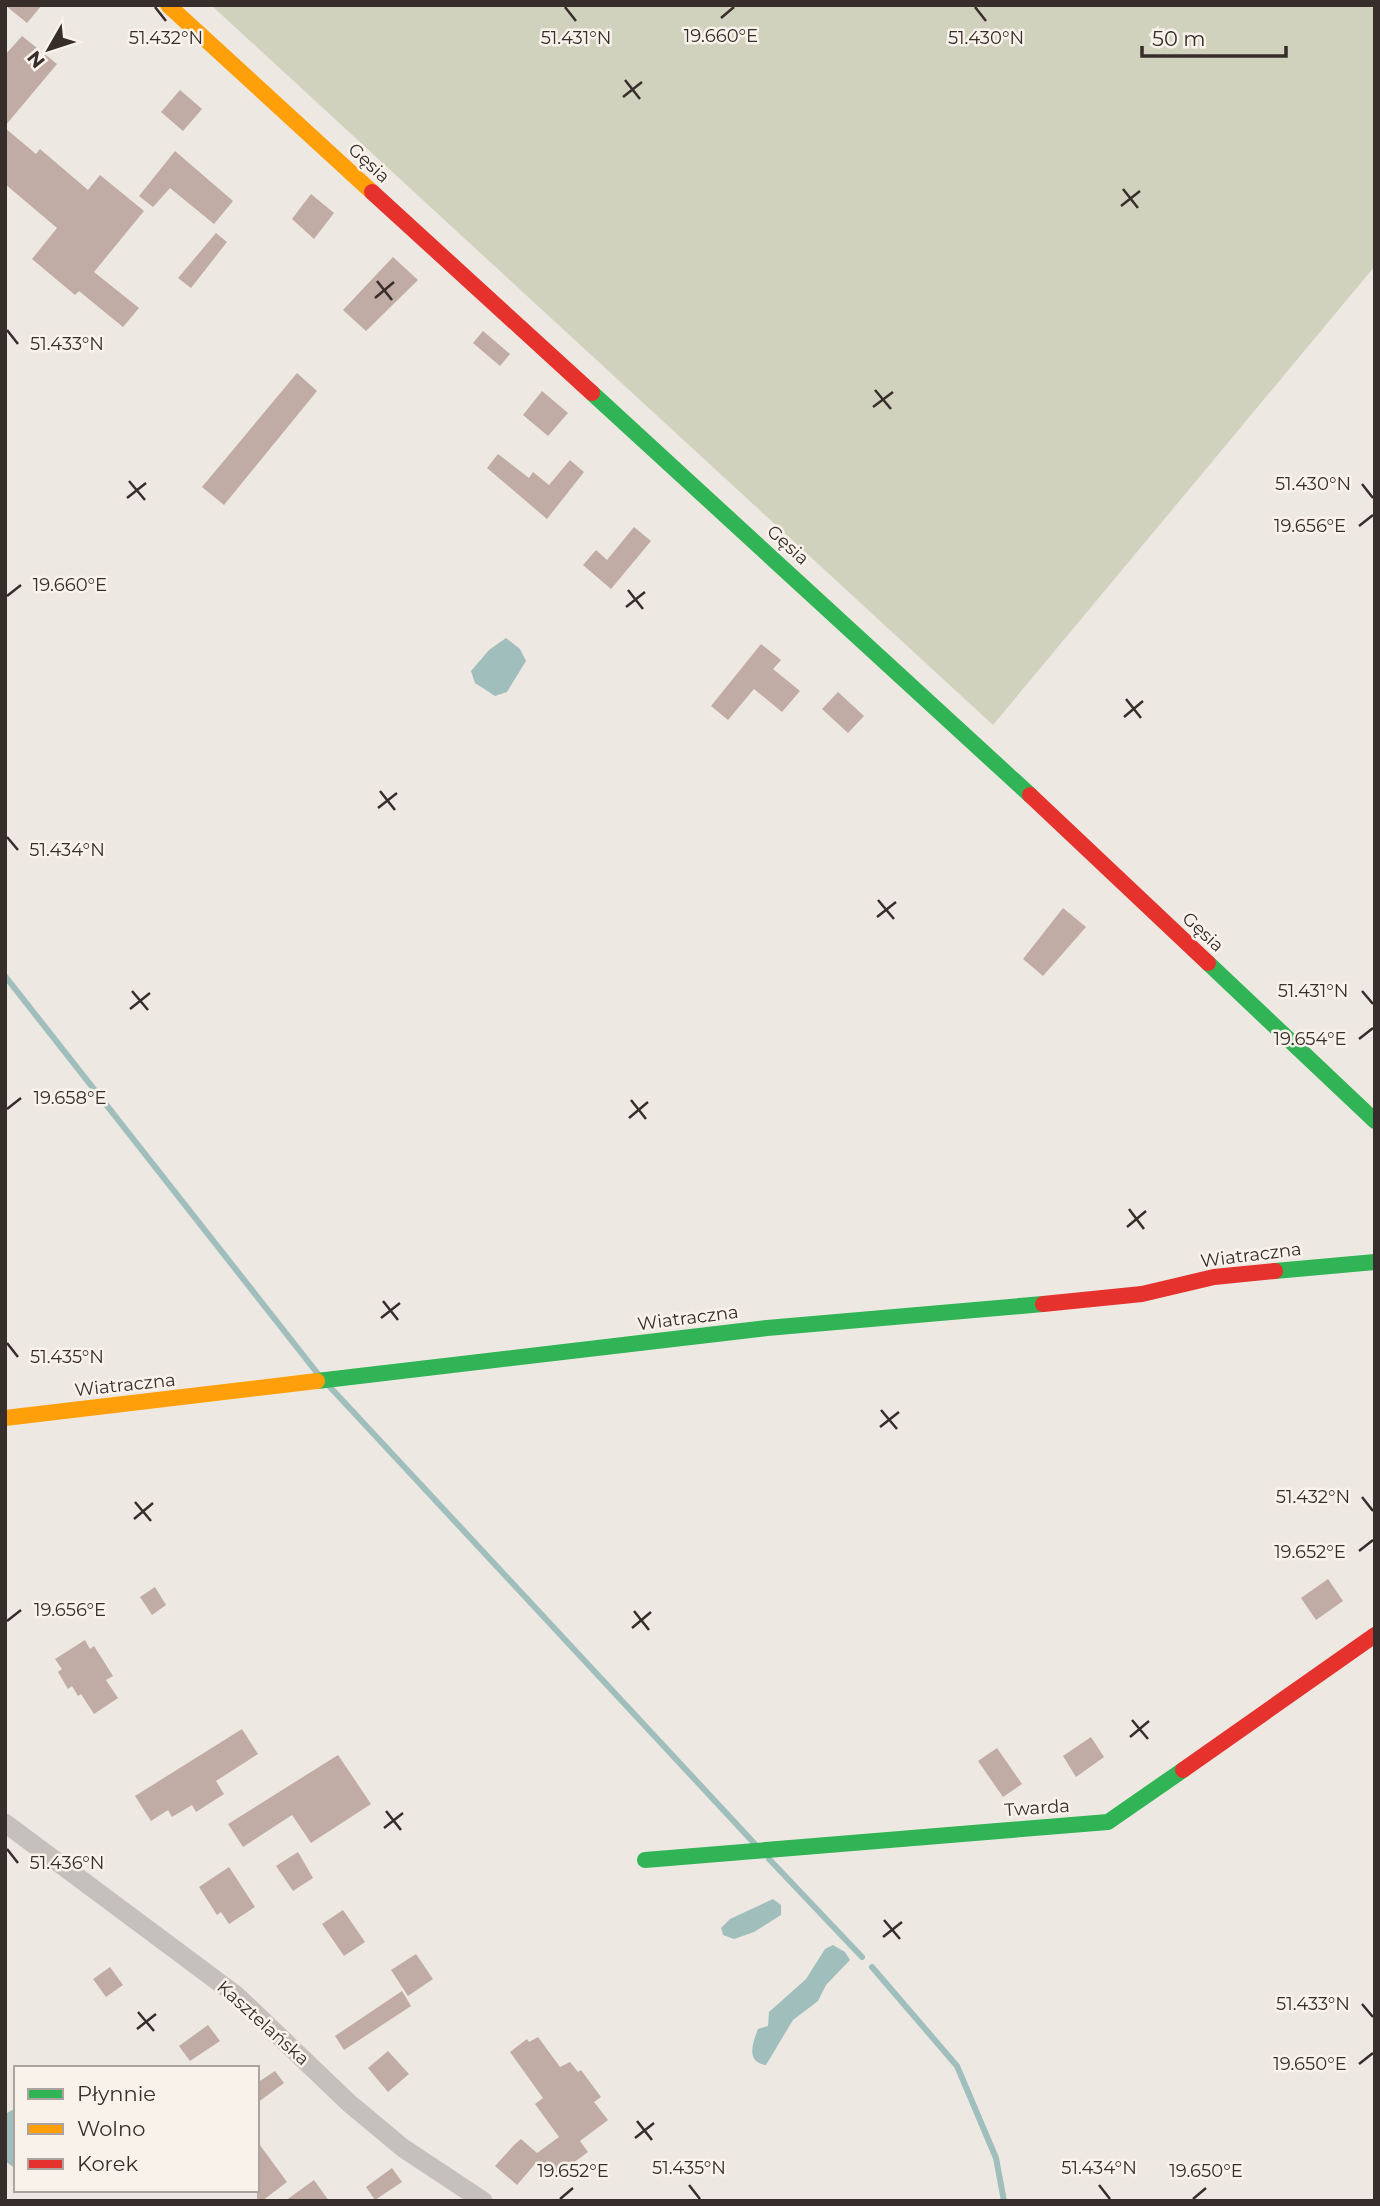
<svg xmlns="http://www.w3.org/2000/svg" width="1380" height="2206" font-family="Montserrat,sans-serif">
  <style>
    .green { fill: #d0d2be }
    .water { fill: #a0bfbc }
    .lines { fill: none; stroke-linecap: round; stroke-linejoin: round }
    .stream { stroke: #a0bfbc; stroke-width: 6 }
    .building { fill: #c0aca5 }
    .street { stroke: #c6c0bc; stroke-width: 19 }
    .fast { stroke: #30b455; stroke-width: 16 }
    .slow { stroke: #ff9f0a; stroke-width: 16 }
    .jam { stroke: #e5322d; stroke-width: 16 }
    .ticks { fill: none; stroke: #372d2a; stroke-width: 2.5 }
    .labels { text-anchor: middle; stroke-width: 5; stroke-linejoin: round; paint-order: stroke }
    .street-label { font-size: 18px; fill: #372d2a; stroke: #f9f2eb }
    .ticks-label { font-size: 18px; text-anchor: middle; fill: #372d2a; stroke: #f9f2eb; stroke-width: 5; stroke-linejoin: round; paint-order: stroke }
  </style>
  <rect width="100%" height="100%" fill="#eee8e3"/>
  <path class="green" d="M211 5H1375V266L993 725Z"/>
  <g class="water">
    <path d="M506 638 520 649 526 661 507 692 495 696 475 683 471 671 489 650Z"/>
    <path d="M773 1899 781 1905V1915L754 1932 734 1939 723 1935 721 1928 730 1919Z"/>
    <path d="M833 1945 845 1952 850 1960 826 1985 818 2001 793 2020 766 2065C745 2062 753 2042 758 2029L768 2026 769 2012 806 1979 825 1949Z"/>
    <path d="M16 2108V2169L5 2161V2114Z"/>
  </g>
  <g class="lines">
    <g class="stream">
      <path d="M5 976 318 1374"/>
      <path d="M330 1387 754 1843"/>
      <path d="M769 1859 862 1957"/>
      <path d="M872 1967 957 2066 996 2158 1004 2201"/>
    </g>
  </g>
  <g class="building">
    <path d="M5 5H42L27 23Z"/>
    <path d="M22 36 57 64 5 126V55Z"/>
    <path d="M180 90 202 109 183 131 161 112Z"/>
    <path d="M5 128 36 154 40 149 88 190 100 175 144 211 94 272 139 308 123 327 79 291 75 295 32 259 57 228 5 184Z"/>
    <path d="M175 151 233 201 214 224 170 188 153 207 139 196Z"/>
    <path d="M311 194 334 213 314 239 292 219Z"/>
    <path d="M216 233 227 242 191 288 178 278Z"/>
    <path d="M393 257 418 280 366 331 343 310Z"/>
    <path d="M483 331 510 354 500 366 473 343Z"/>
    <path d="M297 373 317 391 224 505 202 487Z"/>
    <path d="M542 391 568 413 548 436 523 415Z"/>
    <path d="M498 454 529 478 533 472 549 485 570 460 584 472 547 519 487 468Z"/>
    <path d="M634 527 651 541 611 589 583 565 596 550 607 560Z"/>
    <path d="M761 644 781 660 773 669 800 691 782 712 754 689 728 720 711 706Z"/>
    <path d="M838 692 864 716 848 733 822 709Z"/>
    <path d="M1063 908 1086 927 1043 976 1023 959Z"/>
    <path d="M1328 1579 1343 1601 1316 1620 1301 1598Z"/>
    <path d="M155 1587 166 1605 152 1615 140 1597Z"/>
    <path d="M85 1640 90 1649 94 1646 113 1676 106 1680 118 1698 94 1714 81 1694 78 1696 72 1686 68 1689 58 1672 62 1669 55 1659Z"/>
    <path d="M242 1729 258 1754 216 1781 224 1794 196 1812 192 1805 172 1817 168 1810 151 1821 135 1796Z"/>
    <path d="M1091 1737 1104 1757 1076 1777 1063 1756Z"/>
    <path d="M997 1748 1022 1784 1003 1797 978 1761Z"/>
    <path d="M338 1755 371 1804 311 1843 292 1815 243 1847 228 1824Z"/>
    <path d="M298 1852 313 1878 293 1891 276 1866Z"/>
    <path d="M229 1867 255 1907 229 1924 221 1912 217 1915 199 1887Z"/>
    <path d="M343 1910 365 1942 344 1956 322 1924Z"/>
    <path d="M416 1954 433 1979 408 1996 391 1970Z"/>
    <path d="M110 1967 123 1985 106 1997 93 1979Z"/>
    <path d="M402 1991 411 2006 344 2050 335 2036Z"/>
    <path d="M208 2025 220 2041 190 2061 179 2046Z"/>
    <path d="M538 2037 560 2067 570 2062 578 2072 581 2070 601 2097 594 2102 608 2120 580 2141 588 2152 558 2174 549 2162 542 2170 535 2164 517 2185 495 2166 514 2145 521 2139 537 2153 559 2137 535 2104 543 2098 510 2052 527 2039 529 2042Z"/>
    <path d="M388 2051 409 2074 388 2092 368 2068Z"/>
    <path d="M275 2071 284 2083 257 2103V2083Z"/>
    <path d="M257 2141 287 2182 262 2201H257Z"/>
    <path d="M392 2168 402 2182 375 2200 366 2187Z"/>
    <path d="M314 2180 329 2201H285Z"/>
  </g>
  <g class="lines">
    <path class="street" d="M5 1823 236 1995 349 2103 403 2148 483 2201"/>
    <g class="fast">
      <path d="M592 393 1030 795"/>
      <path d="M1208 963 1375 1121"/>
      <path d="M1275 1271 1375 1262"/>
      <path d="M317 1381 767 1328 1043 1304"/>
      <path d="M645 1860 1108 1822 1183 1770"/>
    </g>
    <g class="slow">
      <path d="M168 5 372 192"/>
      <path d="M5 1418 317 1381"/>
    </g>
    <g class="jam">
      <path d="M372 192 592 393"/>
      <path d="M1030 795 1208 963"/>
      <path d="M1043 1304 1142 1294 1214 1277 1275 1271"/>
      <path d="M1183 1770 1375 1635"/>
    </g>
  </g>
  <path class="ticks" d="M155 7 166 21M565 7 576 21M975 7 986 21M721 18 734 7M625 80 640 99M623 97 642 82M1123 189 1138 208M1121 206 1140 191M377 281 392 300M375 298 394 282M7 330 18 344M875 390 891 409M873 407 893 392M129 481 145 500M1362 484 1373 498M127 498 146 483M1359 526 1373 515M628 590 643 609M7 596 21 585M626 607 645 592M1126 699 1141 718M1124 717 1143 701M380 791 395 810M378 808 397 793M7 837 18 850M878 900 894 919M877 917 896 902M132 991 148 1010M1362 991 1373 1004M130 1009 150 993M1359 1039 1373 1028M631 1100 646 1119M7 1109 21 1098M629 1118 648 1102M1129 1209 1144 1229M1127 1227 1146 1211M383 1301 398 1320M381 1318 400 1303M7 1343 18 1357M881 1410 897 1429M880 1427 899 1412M1362 1497 1373 1511M135 1502 151 1521M134 1519 153 1503M1359 1551 1373 1540M634 1611 649 1630M7 1621 21 1610M632 1628 651 1612M1132 1720 1148 1739M1130 1737 1149 1721M386 1811 401 1830M384 1828 403 1813M7 1849 18 1863M884 1920 900 1939M883 1937 902 1922M1362 2004 1373 2017M138 2012 154 2031M137 2029 156 2014M1359 2064 1373 2053M637 2121 652 2140M635 2138 654 2123M689 2185 700 2199M1099 2185 1110 2199M560 2199 573 2188M1193 2199 1206 2188"/>
  <g class="labels">
    <g class="street-label">
      <text transform="translate(369 163) rotate(43)" y="6">Gęsia</text>
      <text transform="translate(788 545) rotate(42)" y="6">Gęsia</text>
      <text transform="translate(1203 932) rotate(43)" y="6">Gęsia</text>
      <text transform="translate(1251 1255) rotate(-7)" y="6">Wiatraczna</text>
      <text transform="translate(688 1318) rotate(-7)" y="6">Wiatraczna</text>
      <text transform="translate(125 1385) rotate(-6)" y="6">Wiatraczna</text>
      <text transform="translate(1037 1808) rotate(-4)" y="6">Twarda</text>
      <text transform="translate(263 2023) rotate(42)" y="6">Kasztelańska</text>
    </g>
  </g>
  <g class="ticks-label">
    <text x="721" y="42">19.660°E</text>
    <text x="166" y="44">51.432°N</text>
    <text x="576" y="44">51.431°N</text>
    <text x="986" y="44">51.430°N</text>
    <text x="67" y="350">51.433°N</text>
    <text x="1313" y="490">51.430°N</text>
    <text x="1310" y="532">19.656°E</text>
    <text x="70" y="591">19.660°E</text>
    <text x="67" y="856">51.434°N</text>
    <text x="1313" y="997">51.431°N</text>
    <text x="1310" y="1045">19.654°E</text>
    <text x="70" y="1104">19.658°E</text>
    <text x="67" y="1363">51.435°N</text>
    <text x="1313" y="1503">51.432°N</text>
    <text x="1310" y="1558">19.652°E</text>
    <text x="70" y="1616">19.656°E</text>
    <text x="67" y="1869">51.436°N</text>
    <text x="1313" y="2010">51.433°N</text>
    <text x="1310" y="2070">19.650°E</text>
    <text x="689" y="2174">51.435°N</text>
    <text x="1099" y="2174">51.434°N</text>
    <text x="573" y="2177">19.652°E</text>
    <text x="1206" y="2177">19.650°E</text>
  </g>
  <rect width="1380" height="2206" fill="none" stroke="#372d2a" stroke-width="14"/>
  <rect x="14" y="2066" width="245" height="126" fill="#f9f2eb" stroke="#aba39e" stroke-width="2"/>
  <rect x="28" y="2089" width="35" height="10" fill="#30b455" stroke="#aba39e" stroke-width="2"/>
  <text x="77" y="2101" font-size="21" fill="#372d2a">Płynnie</text>
  <rect x="28" y="2124" width="35" height="10" fill="#ff9f0a" stroke="#aba39e" stroke-width="2"/>
  <text x="77" y="2136" font-size="21" fill="#372d2a">Wolno</text>
  <rect x="28" y="2159" width="35" height="10" fill="#e5322d" stroke="#aba39e" stroke-width="2"/>
  <text x="77" y="2171" font-size="21" fill="#372d2a">Korek</text>
  <g transform="translate(49 49) rotate(231)" stroke="#f9f2eb" stroke-width="5" paint-order="stroke">
  <path d="M0-5L12 26L0 18L-12 26Z" fill="#372d2a"/>
  <text y="-10" font-size="19" font-weight="bold" text-anchor="middle" fill="#372d2a">N</text>
  </g>
  <path d="M1142 46v10h144v-10" fill="none" stroke="#372d2a" stroke-width="3.5"/>
  <text x="1152" y="46" font-size="21" fill="#372d2a" stroke="#f9f2eb" stroke-width="5" paint-order="stroke">50 m</text>
</svg>
